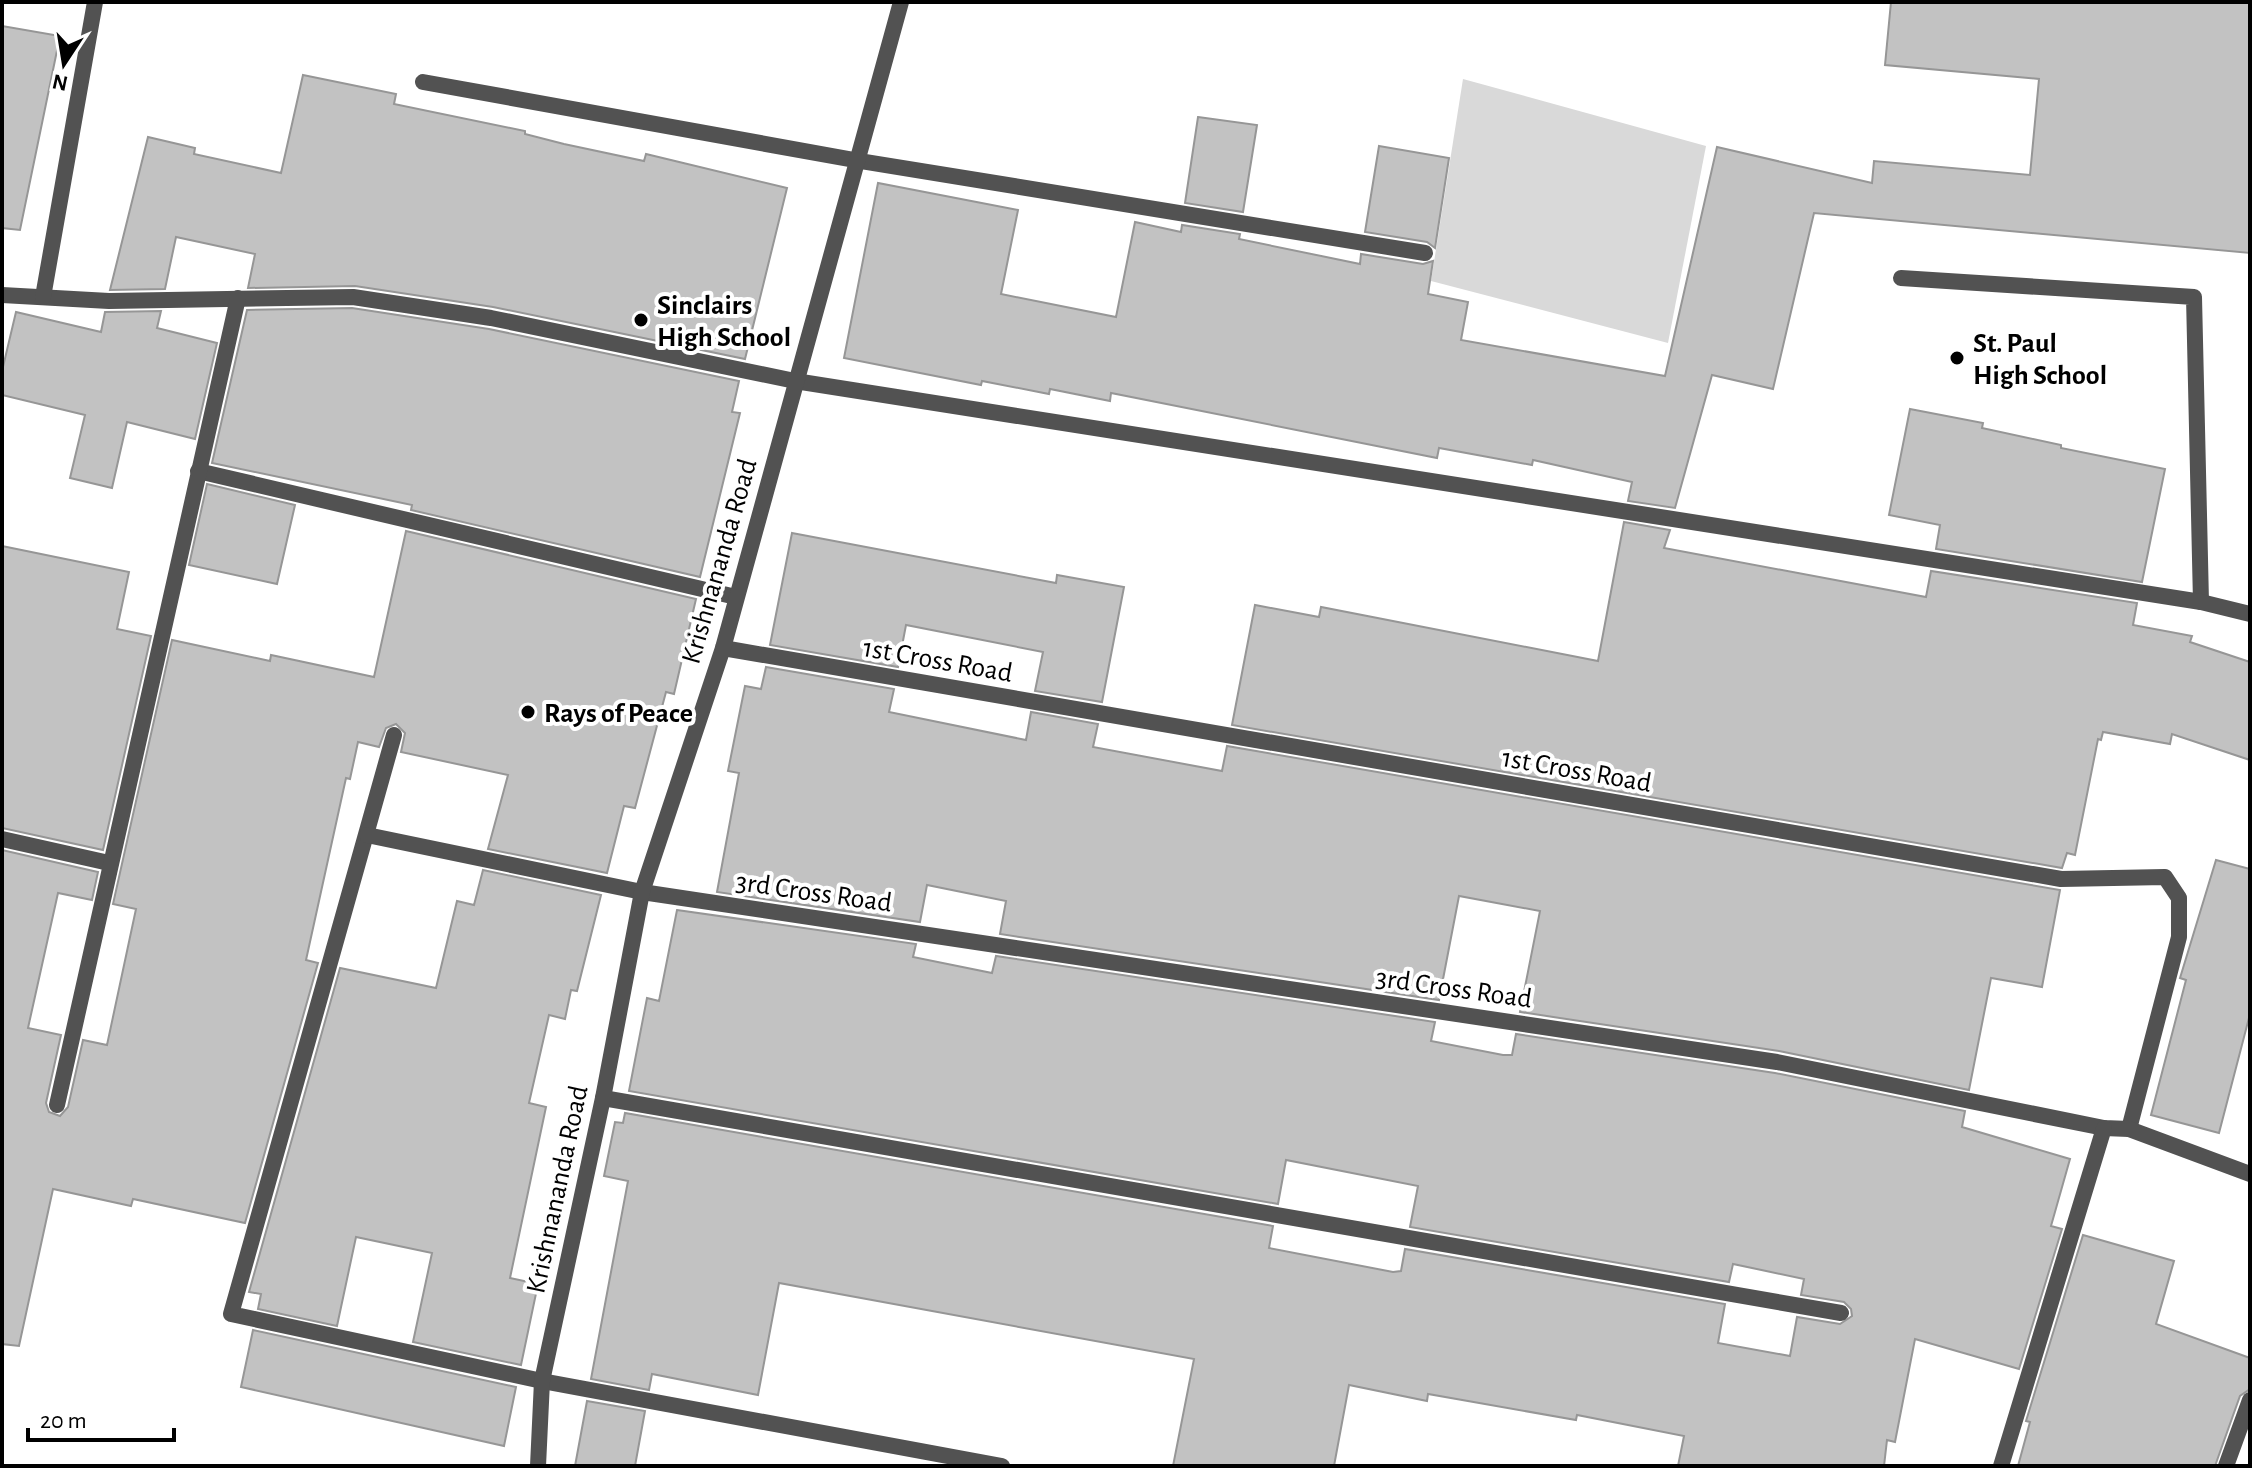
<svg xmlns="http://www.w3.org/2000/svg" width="2252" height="1468" font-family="'Alegreya Sans',sans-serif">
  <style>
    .green { fill: #d9d9d9 }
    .building { fill: #c2c2c2; stroke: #969696; stroke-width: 2 }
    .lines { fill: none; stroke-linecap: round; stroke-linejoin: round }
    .lane { stroke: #525252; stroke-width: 16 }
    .street { stroke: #525252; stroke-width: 16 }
    .poi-dot { fill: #000; stroke: #fff; stroke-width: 3 }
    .labels { text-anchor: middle; stroke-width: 8; stroke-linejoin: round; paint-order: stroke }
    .poi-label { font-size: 28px; font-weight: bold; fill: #000; stroke: #fff; text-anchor: start }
    .street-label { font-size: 28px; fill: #000; stroke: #fff }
  </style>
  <rect width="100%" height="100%" fill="#fff"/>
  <path class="green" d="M1463 79 1706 146 1668 343 1431 281Z"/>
  <g class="building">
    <path d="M1891 2H2250V253L1814 213 1773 389 1712 375 1675 508 1628 501 1632 482 1533 460 1532 465 1439 448 1437 458 1111 393 1110 401 1050 389 1049 394 982 381 981 385 844 358 878 183 1018 210 1001 294 1116 317 1135 222 1181 232 1182 225 1240 234 1239 239 1360 264 1361 254 1423 264 1433 261 1428 294 1468 302 1461 340 1665 376 1717 147 1872 183 1874 161 2030 175 2039 79 1885 65Z"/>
    <path d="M2 26 60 36 20 230 2 228Z"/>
    <path d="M303 75 396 94 394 104 525 131V134L564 144 644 161 646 154 787 188 745 359 493 307 355 286 248 288 255 254 176 237 165 289 110 290 148 137 195 148 194 154 281 173Z"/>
    <path d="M1198 117 1257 125 1243 212 1185 203Z"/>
    <path d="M1379 146 1449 158 1435 248 1427 242 1365 232Z"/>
    <path d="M352 308 489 329 739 381 732 412 740 413 700 577 411 510 412 505 212 463 247 310Z"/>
    <path d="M161 311 157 328 217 343 195 439 127 422 112 488 70 478 85 415 2 395V371L16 312 101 332 105 312Z"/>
    <path d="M1910 409 1983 423 1982 428 2061 445V448L2165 469 2142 582 1936 549 1940 525 1889 515Z"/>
    <path d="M207 484 295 505 277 584 189 565Z"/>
    <path d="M1624 522 1670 530 1664 548 1926 597 1931 571 2137 603 2133 625 2192 636 2190 642 2250 662V760L2172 734 2170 744 2103 732 2101 740 2098 739 2075 855 2067 853 2062 868 1232 725 1255 605 1319 617 1321 607 1598 661Z"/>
    <path d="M406 531 696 599 674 694 666 692 635 808 624 806 607 873 488 849 508 775 401 752 405 733 396 724 386 728 379 747 358 742 350 779 346 778 306 960 318 963 245 1223 133 1199 131 1206 53 1189 19 1346 2 1344V850L98 872 92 900 58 893 28 1028 61 1035 46 1103 49 1112 60 1116 68 1107 83 1040 107 1045 136 909 113 904 172 640 270 661 271 655 374 677Z"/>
    <path d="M792 533 1056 583 1057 575 1124 587 1102 702 1035 691 1043 652 906 625 898 667 770 645Z"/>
    <path d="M2 546 129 572 117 629 151 636 103 850 2 828Z"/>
    <path d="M766 667 894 689 889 712 1026 740 1031 712 1098 724 1093 747 1222 771 1227 746 2060 890 2042 987 1991 978 1969 1090 1779 1051 1520 1012 1540 911 1459 896 1439 1000 1000 934 1006 901 927 885 920 922 717 892 739 773 728 771 745 686 761 689Z"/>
    <path d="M2216 860 2250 869V1014L2219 1133 2151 1115 2186 980 2180 978Z"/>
    <path d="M483 870 601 895 577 991 571 990 565 1019 549 1015 529 1103 546 1107 510 1278 538 1284 521 1365 413 1342 432 1253 356 1237 337 1326 258 1309 261 1294 249 1292 340 968 436 988 457 901 474 905Z"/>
    <path d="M677 910 916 944 913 957 992 973 996 956 1435 1022 1431 1041 1503 1055H1512L1516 1034 1775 1073 1965 1111 1962 1127 2070 1159 2051 1226 2062 1229 2019 1369 1915 1339 1895 1442 1887 1440 1884 1466H1678L1684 1436 1577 1415 1576 1420 1428 1394 1427 1401 1349 1385 1334 1466H1173L1194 1359 779 1283 758 1395 652 1374 649 1390 591 1379 628 1181 604 1176 615 1122 623 1123 625 1113 1273 1226 1269 1248 1393 1272 1401 1271 1405 1249 1725 1304 1718 1343 1790 1356 1797 1317 1840 1324 1852 1316 1851 1309 1844 1302 1801 1295 1804 1279 1733 1264 1729 1282 1410 1227 1418 1186 1286 1160 1278 1204 629 1091 647 998 659 1001Z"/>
    <path d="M2083 1235 2174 1261 2156 1324 2250 1358V1389L2240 1396 2215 1466H2018L2030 1422 2026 1421Z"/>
    <path d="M253 1330 516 1387 504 1446 241 1387Z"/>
    <path d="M587 1401 645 1411 635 1466H575Z"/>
  </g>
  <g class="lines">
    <path class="lane" d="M1901 278 2194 297 2201 602"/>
    <g class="street">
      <path d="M423 82 860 161 1425 253"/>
      <path d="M2 295 109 301 353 297 491 318 795 381 2201 602 2250 614"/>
      <path d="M43 297 95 2"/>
      <path d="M198 471 736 597"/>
      <path d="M723 648 2061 879 2165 877 2179 898V937L2129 1129"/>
      <path d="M394 735 231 1314 542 1381 1002 1466"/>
      <path d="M367 835 642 892 1777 1062 2104 1128 2129 1129 2250 1174"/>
      <path d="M2 839 109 863"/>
      <path d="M603 1098 1841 1313"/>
      <path d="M57 1105 238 298"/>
      <path d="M538 1466 542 1381 603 1098 642 892 723 648 901 2"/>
      <path d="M2001 1466 2104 1128"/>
      <path d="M2226 1466 2250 1400"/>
    </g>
  </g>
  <g class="poi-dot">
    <circle cx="641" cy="320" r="8"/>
    <circle cx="1957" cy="358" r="8"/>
    <circle cx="528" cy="712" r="8"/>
  </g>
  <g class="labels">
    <g class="poi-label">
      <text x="657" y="314">Sinclairs<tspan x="657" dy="32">High School</tspan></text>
      <text x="1973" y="352">St. Paul<tspan x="1973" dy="32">High School</tspan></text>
      <text x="544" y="722">Rays of Peace</text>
    </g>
    <g class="street-label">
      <text transform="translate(718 561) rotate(-74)" y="10">Krishnananda Road</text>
      <text transform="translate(938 659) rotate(10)" y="10">1st Cross Road</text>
      <text transform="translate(1577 769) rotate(10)" y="10">1st Cross Road</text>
      <text transform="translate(814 891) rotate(8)" y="10">3rd Cross Road</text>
      <text transform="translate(1454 987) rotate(8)" y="10">3rd Cross Road</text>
      <text transform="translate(556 1189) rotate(-78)" y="10">Krishnananda Road</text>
    </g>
  </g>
  <rect width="2252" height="1468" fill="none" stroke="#000000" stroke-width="8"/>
  <g transform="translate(64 64) rotate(192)" stroke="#ffffff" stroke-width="6" paint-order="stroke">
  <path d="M0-6L14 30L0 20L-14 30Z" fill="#000000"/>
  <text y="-12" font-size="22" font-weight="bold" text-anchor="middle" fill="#000000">N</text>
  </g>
  <path d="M28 1428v12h146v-12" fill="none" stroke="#000000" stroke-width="4"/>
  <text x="40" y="1428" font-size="24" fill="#000000" stroke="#ffffff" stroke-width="6" paint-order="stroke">20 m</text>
</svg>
